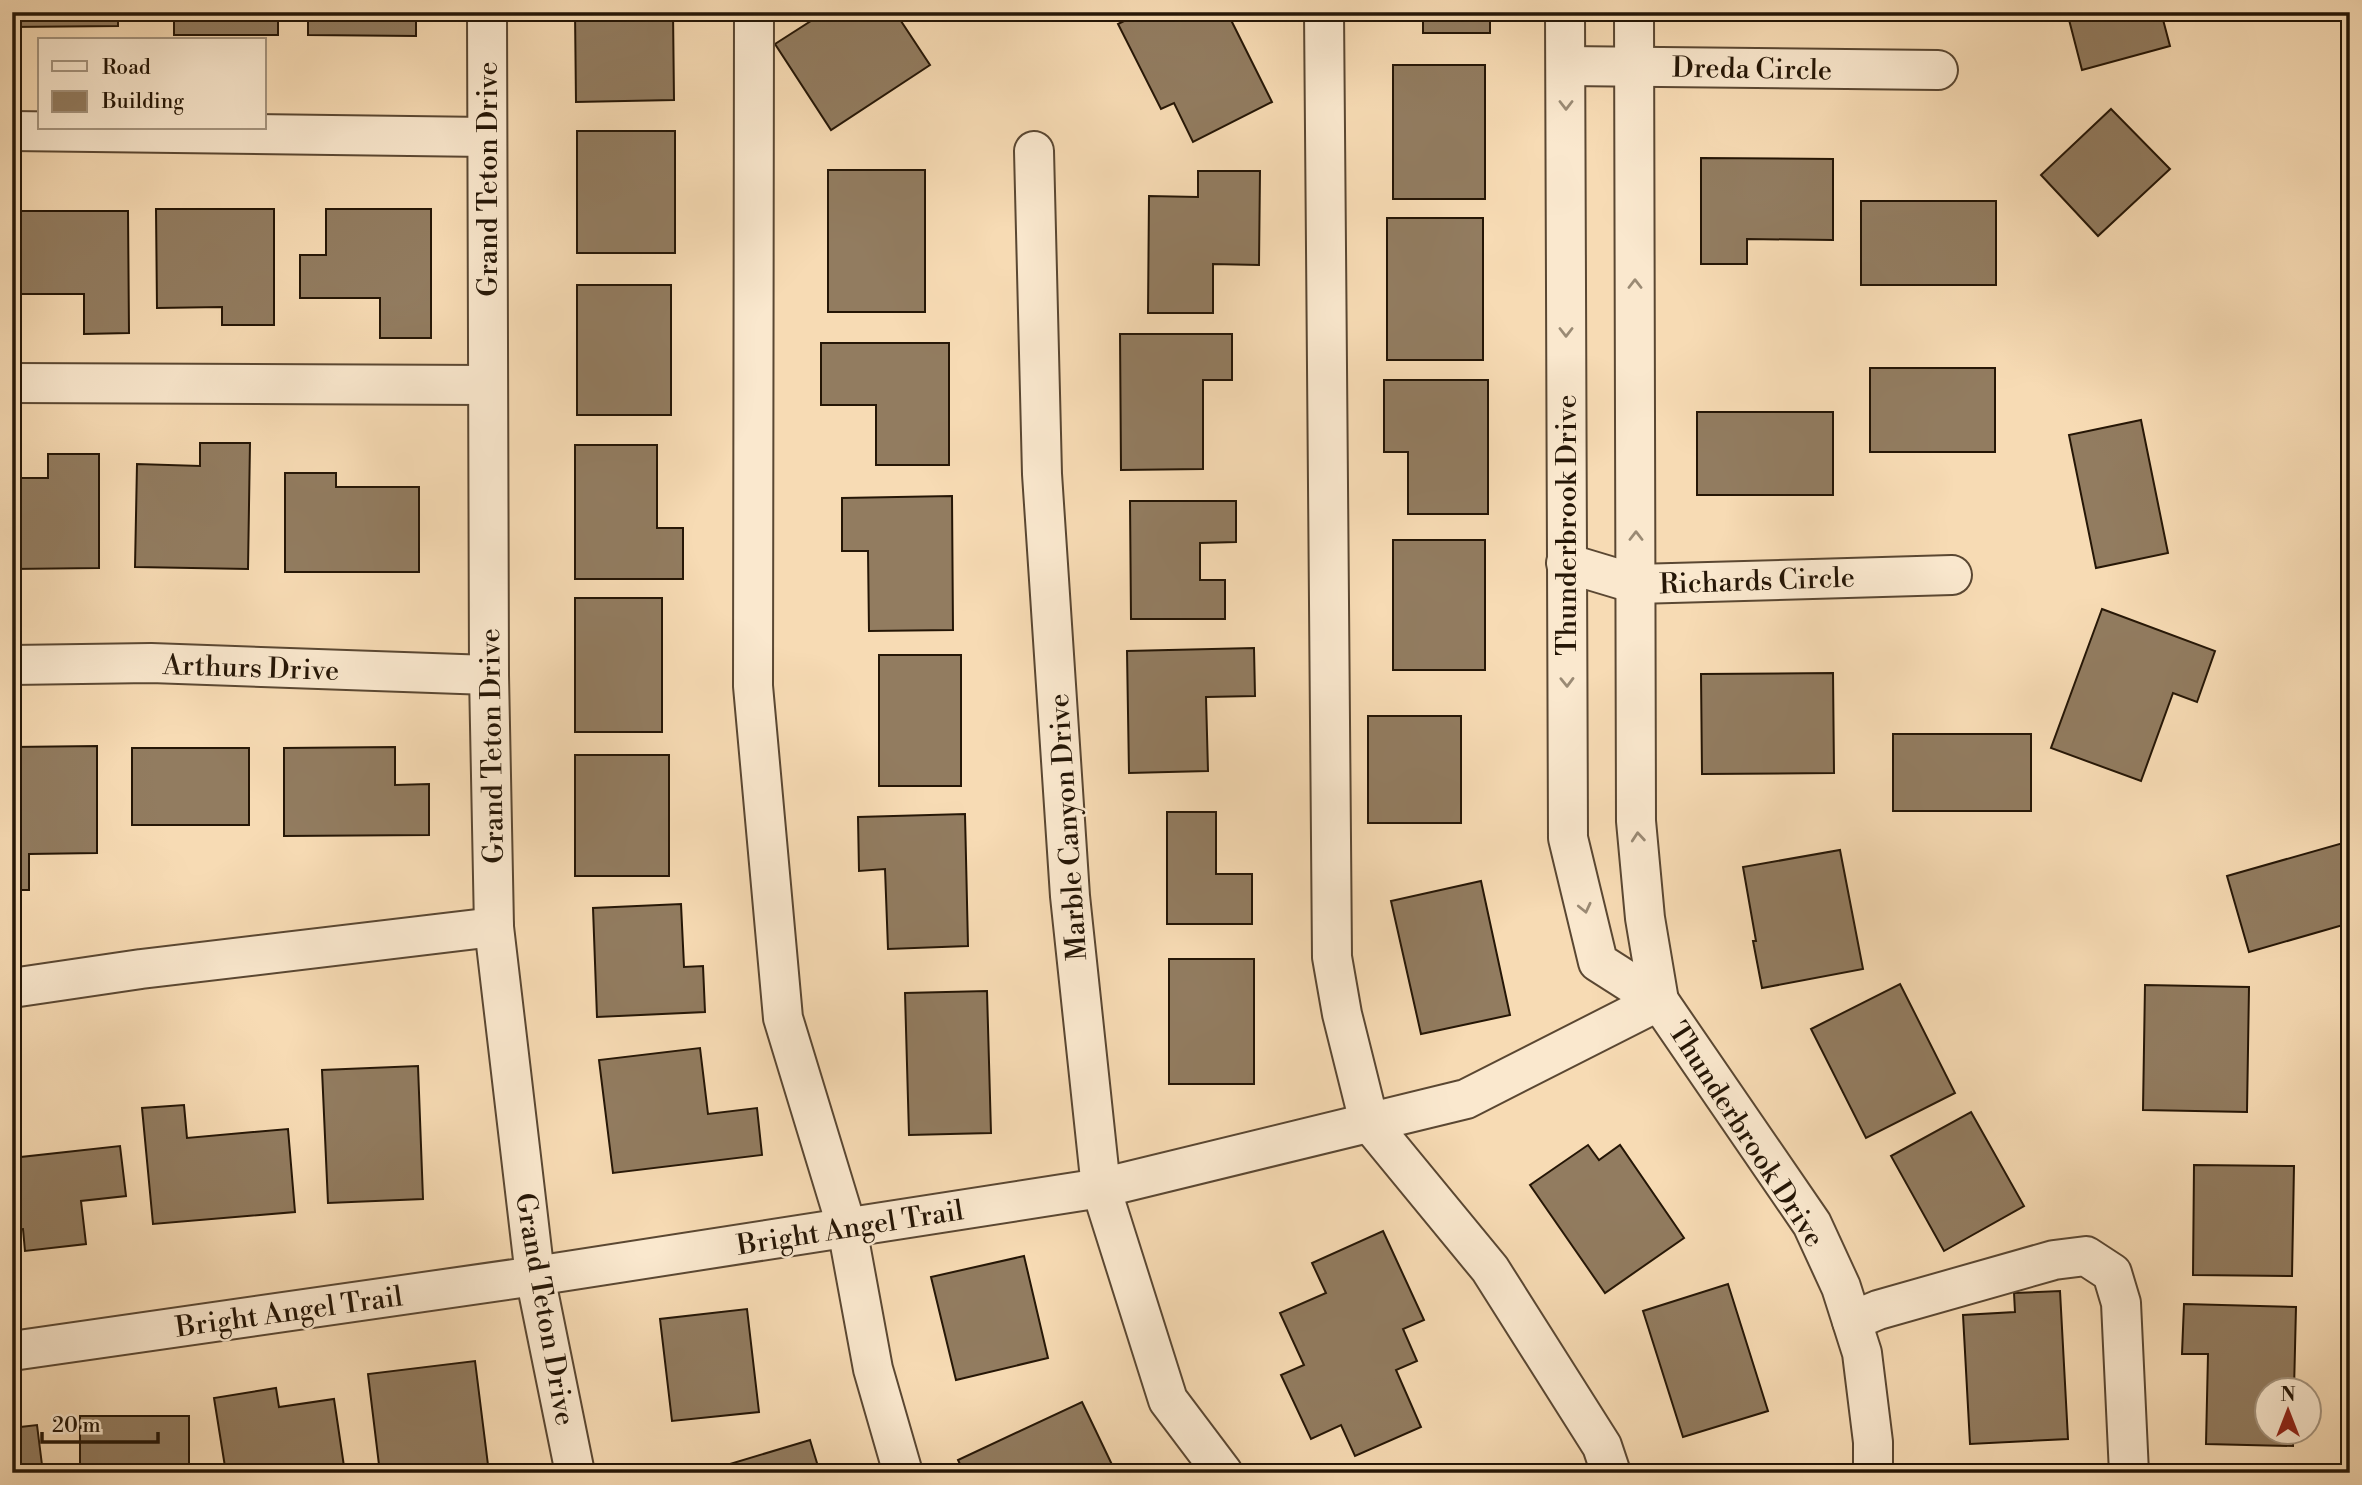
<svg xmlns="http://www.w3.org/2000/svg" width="2362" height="1485" font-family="'Libre Bodoni',serif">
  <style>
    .building { fill: #927c60; stroke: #251606; stroke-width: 2 }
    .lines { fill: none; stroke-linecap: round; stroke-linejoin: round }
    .minor-casing { stroke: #5a4732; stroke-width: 42 }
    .minor { stroke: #fae8ce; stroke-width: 38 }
    .oneway { stroke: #9a8a74 }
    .labels { text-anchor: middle; stroke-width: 5; stroke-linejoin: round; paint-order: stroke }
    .street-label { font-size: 28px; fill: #251606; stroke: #fae8ce }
  </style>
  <rect width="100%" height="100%" fill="#f7dbb4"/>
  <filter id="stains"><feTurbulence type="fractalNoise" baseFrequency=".00286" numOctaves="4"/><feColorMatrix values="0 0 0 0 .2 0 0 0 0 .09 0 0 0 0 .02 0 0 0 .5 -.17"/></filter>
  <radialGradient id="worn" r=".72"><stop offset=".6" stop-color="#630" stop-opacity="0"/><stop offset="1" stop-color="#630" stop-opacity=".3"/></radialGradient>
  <g class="building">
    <path d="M12 12H118V26L12 27Z"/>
    <rect x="174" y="12" width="104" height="23"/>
    <path d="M308 12H416V36L308 35Z"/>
    <path d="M575 12H673L674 100 576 102Z"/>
    <path d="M825 12H895L930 65 831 130 775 44Z"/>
    <path d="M1142 12H1227L1272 102 1193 142 1174 103 1161 109 1118 24Z"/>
    <rect x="1423" y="12" width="67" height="21"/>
    <path d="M2067 12H2161L2170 46 2082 70Z"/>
    <rect x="1393" y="65" width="92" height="134"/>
    <path d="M2111 109 2170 169 2098 236 2041 175Z"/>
    <rect x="577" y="131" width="98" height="122"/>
    <path d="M1701 158 1833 159V240L1747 239V264H1701Z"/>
    <rect x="828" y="170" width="97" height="142"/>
    <path d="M1198 171H1260L1259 265 1213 264V313H1148L1149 196 1198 197Z"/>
    <rect x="1861" y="201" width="135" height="84"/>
    <path d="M156 209H274V325H222V307L157 308Z"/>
    <path d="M326 209H431V338H380V298H300V255H326Z"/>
    <path d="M12 211H128L129 333 84 334V294H12Z"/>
    <rect x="1387" y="218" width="96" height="142"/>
    <rect x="577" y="285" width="94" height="130"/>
    <path d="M1120 334H1232V380H1203V469L1121 470Z"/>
    <path d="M821 343H949V465H876V405H821Z"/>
    <rect x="1870" y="368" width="125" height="84"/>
    <path d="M1384 380H1488V514H1408V452H1384Z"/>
    <rect x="1697" y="412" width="136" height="83"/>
    <path d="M2141 420 2168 553 2096 568 2069 435Z"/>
    <path d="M200 443H250L248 569 135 567 137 464 200 466Z"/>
    <path d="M575 445H657V528H683V579H575Z"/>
    <path d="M48 454H99V568L12 569V478H48Z"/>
    <path d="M285 473H336V487H419V572H285Z"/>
    <path d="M952 496 953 630 869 631 868 551H842V498Z"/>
    <path d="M1130 501H1236V542L1200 543V580H1225V619H1131Z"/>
    <rect x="1393" y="540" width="92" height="130"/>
    <rect x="575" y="598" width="87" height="134"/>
    <path d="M2102 609 2215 651 2197 702 2173 693 2141 781 2051 748Z"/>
    <path d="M1254 648 1255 696 1206 697 1208 771 1129 773 1127 651Z"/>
    <rect x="879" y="655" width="82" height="131"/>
    <path d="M1833 673 1834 773 1702 774 1701 674Z"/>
    <rect x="1368" y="716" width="93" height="107"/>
    <rect x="1893" y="734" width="138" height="77"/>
    <path d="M97 746V853L29 854V890H12V747Z"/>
    <path d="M395 747V785L429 784V835L284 836V748Z"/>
    <rect x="132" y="748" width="117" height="77"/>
    <rect x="575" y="755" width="94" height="121"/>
    <path d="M1167 812H1216V874H1252V924H1167Z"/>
    <path d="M965 814 968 946 888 949 885 869 859 871 858 817Z"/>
    <path d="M2350 841V923L2249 952 2227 876Z"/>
    <path d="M1840 850 1863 969 1762 988 1753 941H1756L1743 867Z"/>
    <path d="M1481 881 1510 1015 1421 1034 1391 901Z"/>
    <path d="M681 904 684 967 703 966 705 1012 597 1017 593 908Z"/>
    <rect x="1169" y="959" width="85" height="125"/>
    <path d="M1900 984 1955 1093 1866 1138 1811 1029Z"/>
    <path d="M2145 985 2249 987 2247 1112 2143 1110Z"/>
    <path d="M987 991 991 1133 909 1135 905 993Z"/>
    <path d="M700 1048 708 1114 757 1108 762 1155 613 1173 599 1060Z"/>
    <path d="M418 1066 423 1199 328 1203 322 1070Z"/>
    <path d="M184 1105 187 1138 288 1129 295 1212 153 1224 142 1108Z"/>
    <path d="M1971 1112 2024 1206 1944 1251 1891 1156Z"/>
    <path d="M1588 1145 1599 1160 1620 1145 1684 1238 1605 1293 1530 1185Z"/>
    <path d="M120 1146 126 1196 81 1201 86 1244 25 1251 23 1229 12 1230V1158Z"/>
    <path d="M2194 1165 2294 1166 2292 1276 2193 1275Z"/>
    <path d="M1383 1231 1424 1320 1403 1329 1417 1361 1396 1370 1421 1427 1355 1456 1341 1425 1311 1439 1281 1375 1304 1365 1280 1313 1326 1293 1312 1263Z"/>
    <path d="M1024 1256 1048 1358 956 1380 931 1277Z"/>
    <path d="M1728 1284 1768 1411 1683 1437 1643 1311Z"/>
    <path d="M2060 1291 2068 1439 1970 1444 1963 1315 2015 1312 2014 1293Z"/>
    <path d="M2184 1304 2296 1307 2294 1390H2268V1432H2293V1446L2206 1444 2208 1354H2182Z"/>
    <path d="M747 1309 759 1412 672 1421 660 1319Z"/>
    <path d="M475 1361 489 1473H380L368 1374Z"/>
    <path d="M276 1388 279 1407 334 1399 345 1473H226L214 1398Z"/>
    <path d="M1082 1402 1116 1473H964L958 1460Z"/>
    <rect x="80" y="1416" width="109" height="57"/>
    <path d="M37 1425 43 1473H12V1428Z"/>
    <path d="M810 1440 820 1473H700Z"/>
    <rect x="1667" y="1469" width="112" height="4"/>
  </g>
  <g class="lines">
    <g class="minor-casing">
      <g id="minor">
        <path d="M487 12 489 675 494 927 535 1276 575 1473"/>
        <path d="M754 12 753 686 783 1018 847 1228 873 1369 903 1473"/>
        <path d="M1324 12 1332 957 1342 1014 1369 1122 1490 1269 1602 1446 1611 1473"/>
        <path d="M1565 12 1568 838 1598 962 1659 1001 1812 1224 1841 1287 1862 1353 1873 1442V1473"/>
        <path d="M1634 12 1636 821 1645 918 1659 1001"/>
        <path d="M1566 66 1938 70"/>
        <path d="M12 131 487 137"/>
        <path d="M1034 151 1042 474 1070 896 1101 1188 1168 1400 1223 1473"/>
        <path d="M12 383 488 385"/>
        <path d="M1566 563 1636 584 1952 575"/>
        <path d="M12 665 151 663 489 675"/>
        <path d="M12 988 141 969 494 927"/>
        <path d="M1852 1321 1878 1310 2054 1260 2086 1256 2112 1273 2121 1303 2129 1473"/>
        <path d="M12 1351 535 1276 1101 1188 1466 1099 1659 1001"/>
      </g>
    </g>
    <use href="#minor" class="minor"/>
  </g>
  <defs><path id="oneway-chevron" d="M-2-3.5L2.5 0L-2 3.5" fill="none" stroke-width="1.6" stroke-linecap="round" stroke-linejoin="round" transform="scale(1.75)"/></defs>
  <g class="oneway">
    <use href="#oneway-chevron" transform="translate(1566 105) rotate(90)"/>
    <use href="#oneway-chevron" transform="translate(1635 284) rotate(-90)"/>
    <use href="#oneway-chevron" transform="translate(1566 332) rotate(90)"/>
    <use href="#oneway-chevron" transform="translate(1636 536) rotate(-90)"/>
    <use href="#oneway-chevron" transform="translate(1567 682) rotate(89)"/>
    <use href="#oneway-chevron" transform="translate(1638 837) rotate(-95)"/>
    <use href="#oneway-chevron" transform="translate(1585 908) rotate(77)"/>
  </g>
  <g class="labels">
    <g class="street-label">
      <text transform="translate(1752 68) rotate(1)" y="10">Dreda Circle</text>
      <text transform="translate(487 179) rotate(-90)" y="10">Grand Teton Drive</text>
      <text transform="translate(1566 525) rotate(-90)" y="10">Thunderbrook Drive</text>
      <text transform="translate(1757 580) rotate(-2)" y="10">Richards Circle</text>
      <text transform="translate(251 667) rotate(2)" y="10">Arthurs Drive</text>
      <text transform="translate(491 746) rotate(-91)" y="10">Grand Teton Drive</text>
      <text transform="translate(1067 827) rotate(-94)" y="10">Marble Canyon Drive</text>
      <text transform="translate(1747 1134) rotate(57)" y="10">Thunderbrook Drive</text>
      <text transform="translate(850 1227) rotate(-9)" y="10">Bright Angel Trail</text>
      <text transform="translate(546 1309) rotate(80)" y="10">Grand Teton Drive</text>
      <text transform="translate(289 1311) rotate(-8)" y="10">Bright Angel Trail</text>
    </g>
  </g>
  <rect width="2362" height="1485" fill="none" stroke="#f7dbb4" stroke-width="42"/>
  <rect x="14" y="14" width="2334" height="1457" fill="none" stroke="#251606" stroke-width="3.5"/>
  <rect x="21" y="21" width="2320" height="1443" fill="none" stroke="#251606" stroke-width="2"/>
  <rect x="38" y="38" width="228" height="91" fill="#fae8ce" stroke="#a5947e" stroke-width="2"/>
  <rect x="52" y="61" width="35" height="10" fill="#fae8ce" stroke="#a5947e" stroke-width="2"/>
  <text x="102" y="74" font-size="21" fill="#251606">Road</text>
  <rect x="52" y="91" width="35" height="21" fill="#927c60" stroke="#a5947e" stroke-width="2"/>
  <text x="102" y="108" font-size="21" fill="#251606">Building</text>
  <g transform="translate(2288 1411)"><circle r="33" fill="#fae8ce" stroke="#a5947e" stroke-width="2"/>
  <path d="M0-5L12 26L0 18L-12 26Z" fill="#8f2418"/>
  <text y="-10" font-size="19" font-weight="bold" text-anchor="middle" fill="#251606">N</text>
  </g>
  <path d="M42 1432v10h116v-10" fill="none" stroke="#251606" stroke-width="3.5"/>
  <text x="52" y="1432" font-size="21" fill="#251606" stroke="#fae8ce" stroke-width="5" paint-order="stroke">20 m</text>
  <rect width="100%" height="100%" filter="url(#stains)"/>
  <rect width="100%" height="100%" fill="url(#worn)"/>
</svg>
